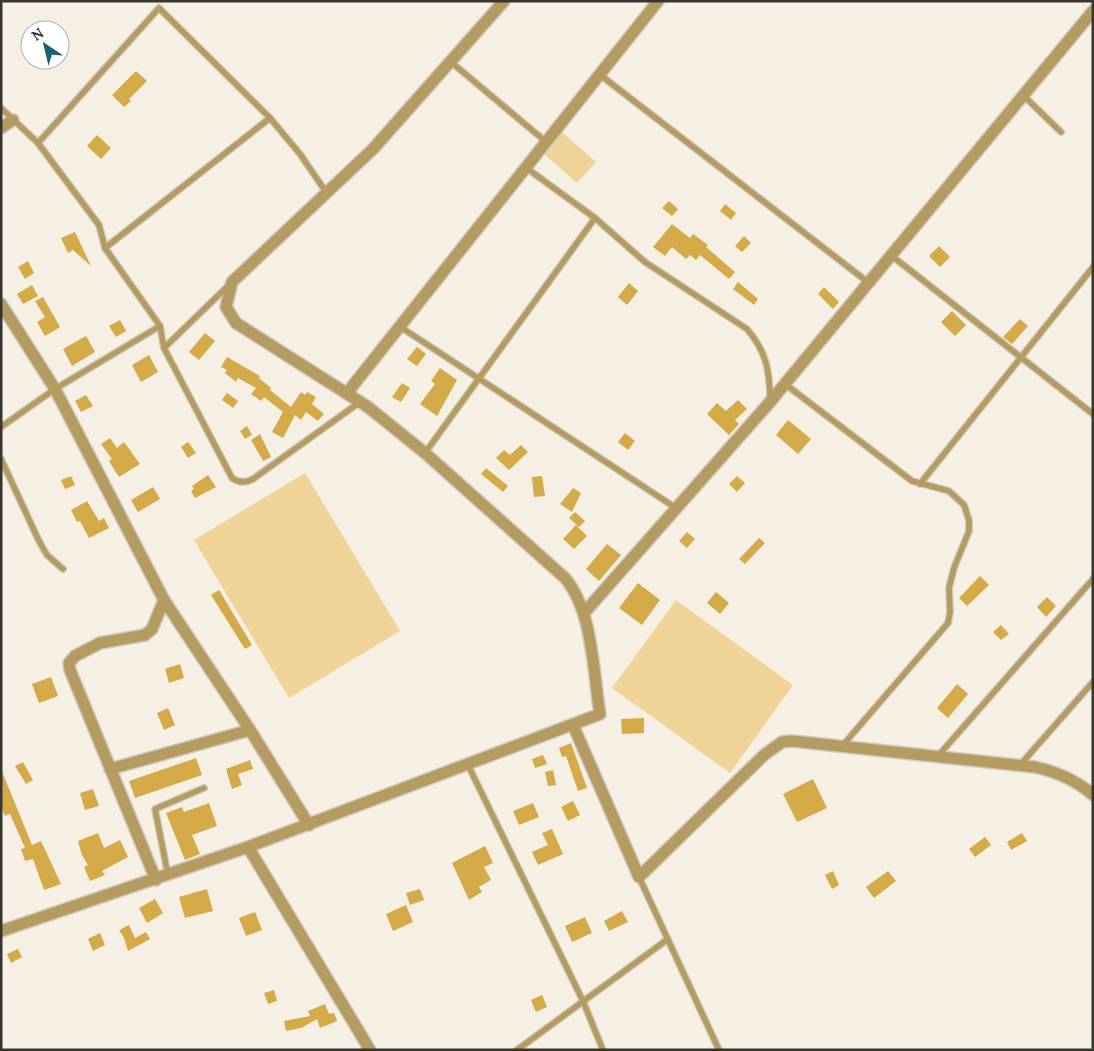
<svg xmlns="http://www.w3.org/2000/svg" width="1094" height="1051" font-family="Lora,serif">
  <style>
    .green { fill: #f0d396 }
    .building { fill: #d5ab4a }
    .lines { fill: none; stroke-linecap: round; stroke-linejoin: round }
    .lane-casing { stroke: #cfcac0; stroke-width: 8 }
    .street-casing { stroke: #cfcac0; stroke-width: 14 }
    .lane { stroke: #b69b61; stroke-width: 5.5 }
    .street { stroke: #b69b61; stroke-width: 11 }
  </style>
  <rect width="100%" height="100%" fill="#f5efe4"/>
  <g class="green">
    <path d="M562 132 596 162 577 183 543 153Z"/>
    <path d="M305 473 400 631 289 698 194 540Z"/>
    <path d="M676 600 793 685 730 773 612 688Z"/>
  </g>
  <g class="building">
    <path d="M136 71 147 81 129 99 131 101 124 107 112 95Z"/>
    <path d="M97 135 111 148 101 159 87 146Z"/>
    <path d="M669 201 678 209 672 216 662 208Z"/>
    <path d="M725 204 736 213 731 220 720 211Z"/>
    <path d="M672 224 690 238 693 234 708 245 706 247 735 272 729 279 700 255 696 260 690 255 686 259 672 247 665 256 653 247Z"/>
    <path d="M75 232 91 266 73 250 68 253 61 238Z"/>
    <path d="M744 236 751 243 742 252 735 246Z"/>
    <path d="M939 246 950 257 940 267 929 256Z"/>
    <path d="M28 261 34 273 25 279 18 267Z"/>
    <path d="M738 282 758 299 754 305 733 289Z"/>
    <path d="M629 283 638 291 627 305 618 297Z"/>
    <path d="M32 285 38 296 23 304 17 294Z"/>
    <path d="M824 287 839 302 833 309 818 294Z"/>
    <path d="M43 297 60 327 45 336 37 322 45 317 35 301Z"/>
    <path d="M952 311 966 325 955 336 941 322Z"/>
    <path d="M1020 319 1028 326 1012 344 1003 337Z"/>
    <path d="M120 320 126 331 116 337 109 326Z"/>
    <path d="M205 333 215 341 199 360 189 352Z"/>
    <path d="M86 336 95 352 72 366 63 349Z"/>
    <path d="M417 347 426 354 417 366 407 359Z"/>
    <path d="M149 355 158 372 141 382 132 365Z"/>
    <path d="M227 357 260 376 259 378 271 388 270 390 291 407 301 392 305 395 307 392 316 397 312 404 324 414 318 421 306 412 301 420 295 415 283 438 272 432 283 412 264 397 261 401 251 394 256 388 238 378 236 382 225 373 227 370 221 367Z"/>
    <path d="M440 368 457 380 437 416 420 404 435 384 431 381Z"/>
    <path d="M402 383 410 388 401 402 392 397Z"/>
    <path d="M227 393 238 401 233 408 222 400Z"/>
    <path d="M86 395 93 406 81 412 75 401Z"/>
    <path d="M738 400 747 409 735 420 739 424 729 435 707 414 717 403 726 411Z"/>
    <path d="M788 420 811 439 798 454 776 435Z"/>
    <path d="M247 426 252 435 245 439 240 431Z"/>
    <path d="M625 433 635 441 628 450 618 442Z"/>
    <path d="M260 434 271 457 263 461 251 440Z"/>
    <path d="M110 438 117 448 124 442 140 464 119 477 109 461 112 459 101 444Z"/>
    <path d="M188 442 196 453 188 458 181 447Z"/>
    <path d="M521 445 528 452 509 470 496 458 504 450 510 455Z"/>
    <path d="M486 468 508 486 503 492 481 474Z"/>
    <path d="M208 475 216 487 195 498 191 491 194 489 192 486Z"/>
    <path d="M71 476 75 485 65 489 61 480Z"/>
    <path d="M542 476 545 496 534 497 532 477Z"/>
    <path d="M737 476 745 483 737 492 729 484Z"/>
    <path d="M153 487 160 499 138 512 131 500Z"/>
    <path d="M573 488 581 493 572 512 560 504Z"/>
    <path d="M87 501 99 521 104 518 109 528 89 538 80 521 77 522 71 510Z"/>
    <path d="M575 512 585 521 579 527 569 518Z"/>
    <path d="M576 525 587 536 574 549 563 539Z"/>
    <path d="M687 532 695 539 687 548 679 541Z"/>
    <path d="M759 538 765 543 745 564 739 559Z"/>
    <path d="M607 544 621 555 599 581 586 569Z"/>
    <path d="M980 576 989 585 967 606 959 598Z"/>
    <path d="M638 583 660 600 642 625 619 608Z"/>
    <path d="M219 590 252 645 245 649 211 595Z"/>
    <path d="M716 592 729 603 720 614 707 603Z"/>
    <path d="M1047 597 1056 606 1046 617 1037 607Z"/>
    <path d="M1001 625 1009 634 1001 640 993 632Z"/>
    <path d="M180 664 184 678 169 683 165 669Z"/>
    <path d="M51 677 58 696 39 703 32 684Z"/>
    <path d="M957 684 968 694 948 718 937 708Z"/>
    <path d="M168 708 175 725 164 730 157 713Z"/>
    <path d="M644 718V733L622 734 621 719Z"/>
    <path d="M571 743 587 788 578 791 566 756 562 757 559 748Z"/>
    <path d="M543 755 547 764 535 768 532 759Z"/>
    <path d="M196 758 202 775 135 798 129 781Z"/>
    <path d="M250 760 253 769 238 774 242 785 232 789 226 769Z"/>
    <path d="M23 762 33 780 26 784 15 766Z"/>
    <path d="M1 769 32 845 41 841 61 884 44 890 33 859 25 861 21 849 25 848 10 814 5 816 1 807Z"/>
    <path d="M553 770 556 785 548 786 545 772Z"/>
    <path d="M813 779 827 808 797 822 783 794Z"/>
    <path d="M93 789 99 806 85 810 80 793Z"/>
    <path d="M573 801 580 815 568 821 561 807Z"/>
    <path d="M209 803 217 826 192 835 200 854 185 860 166 813 182 807 184 812Z"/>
    <path d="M533 803 539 817 519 825 513 811Z"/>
    <path d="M552 829 563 854 538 865 532 852 548 845 542 833Z"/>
    <path d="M98 833 104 848 120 840 128 857 102 871 105 875 90 881 84 867 88 865 82 855 78 841Z"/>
    <path d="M1022 833 1027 841 1011 850 1007 842Z"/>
    <path d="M985 837 991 845 975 857 969 849Z"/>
    <path d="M485 846 493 863 484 867 491 880 479 887 482 892 469 900 452 863Z"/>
    <path d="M833 871 839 885 832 889 825 875Z"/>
    <path d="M888 871 896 881 874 898 866 887Z"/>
    <path d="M207 889 213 911 185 918 179 897Z"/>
    <path d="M420 889 424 900 410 905 406 893Z"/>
    <path d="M155 899 163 913 147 923 139 908Z"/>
    <path d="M406 905 413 922 393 931 386 914Z"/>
    <path d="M622 911 628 922 609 931 604 921Z"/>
    <path d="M255 912 262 930 246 936 239 918Z"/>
    <path d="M585 917 592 933 572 942 565 926Z"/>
    <path d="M129 925 135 938 146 932 150 939 128 951 124 938 119 930Z"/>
    <path d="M100 933 105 945 93 951 88 939Z"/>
    <path d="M18 949 22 957 11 963 7 954Z"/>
    <path d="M274 990 277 1001 268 1004 264 993Z"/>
    <path d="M542 995 547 1007 536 1012 531 1000Z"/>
    <path d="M325 1004 329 1014 334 1013 337 1021 320 1028 317 1019 301 1028 286 1031 284 1021 310 1016 308 1011Z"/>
  </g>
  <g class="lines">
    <g class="lane-casing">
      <g id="lane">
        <path d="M451 62 545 141"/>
        <path d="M599 74 869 283"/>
        <path d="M1024 96 1061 132"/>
        <path d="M1 108 38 143 99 225 105 248 160 326 164 348 232 478C239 483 246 483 253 479L360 402"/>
        <path d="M38 143 159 8 270 118 300 154 326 192"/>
        <path d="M525 167 595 218 645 262 747 329C766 351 770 371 770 400"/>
        <path d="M105 248 270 118"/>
        <path d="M892 256 1093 414"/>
        <path d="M399 326 676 508"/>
        <path d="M164 348 229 285"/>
        <path d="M785 384 912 481 949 491 964 505 969 520V531L954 568 949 588 950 612 948 623 843 745"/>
        <path d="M1 427 55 389 160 326"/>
        <path d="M425 453 595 218"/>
        <path d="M1 459 39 541 47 555 63 569"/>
        <path d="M920 484 1093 267"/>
        <path d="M938 756 1093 579"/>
        <path d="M468 765 583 1001 603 1050"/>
        <path d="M1020 765 1093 682"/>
        <path d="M168 875 155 809 204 788"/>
        <path d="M639 877 719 1050"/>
        <path d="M517 1050 668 939"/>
      </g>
    </g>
    <g class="street-casing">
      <g id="street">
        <path d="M1 128 13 120"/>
        <path d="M1 304 55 389 164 600 250 730 309 825"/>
        <path d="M347 393 658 1"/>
        <path d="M584 613 770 402 1093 11"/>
        <path d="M573 725 639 877 764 755 782 742 792 741 1035 767C1057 772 1076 780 1093 795"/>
        <path d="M110 769 250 730"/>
        <path d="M248 847 370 1050"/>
        <path d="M156 880 70 670 69 663 75 656 100 643 145 635 152 629 164 600"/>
        <path d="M1 931 248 847 600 714C593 672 593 611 565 578L425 453 368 407 236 323 226 307 232 282 373 149 504 1"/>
      </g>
    </g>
    <use href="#lane" class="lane"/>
    <use href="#street" class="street"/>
  </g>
  <rect width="1094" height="1051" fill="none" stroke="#383631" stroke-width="5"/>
  <g transform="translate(45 45) rotate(325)"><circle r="24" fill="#ffffff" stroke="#afafad"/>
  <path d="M0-4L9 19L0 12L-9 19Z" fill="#1a6171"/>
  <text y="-8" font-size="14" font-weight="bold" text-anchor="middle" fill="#383631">N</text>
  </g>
</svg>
